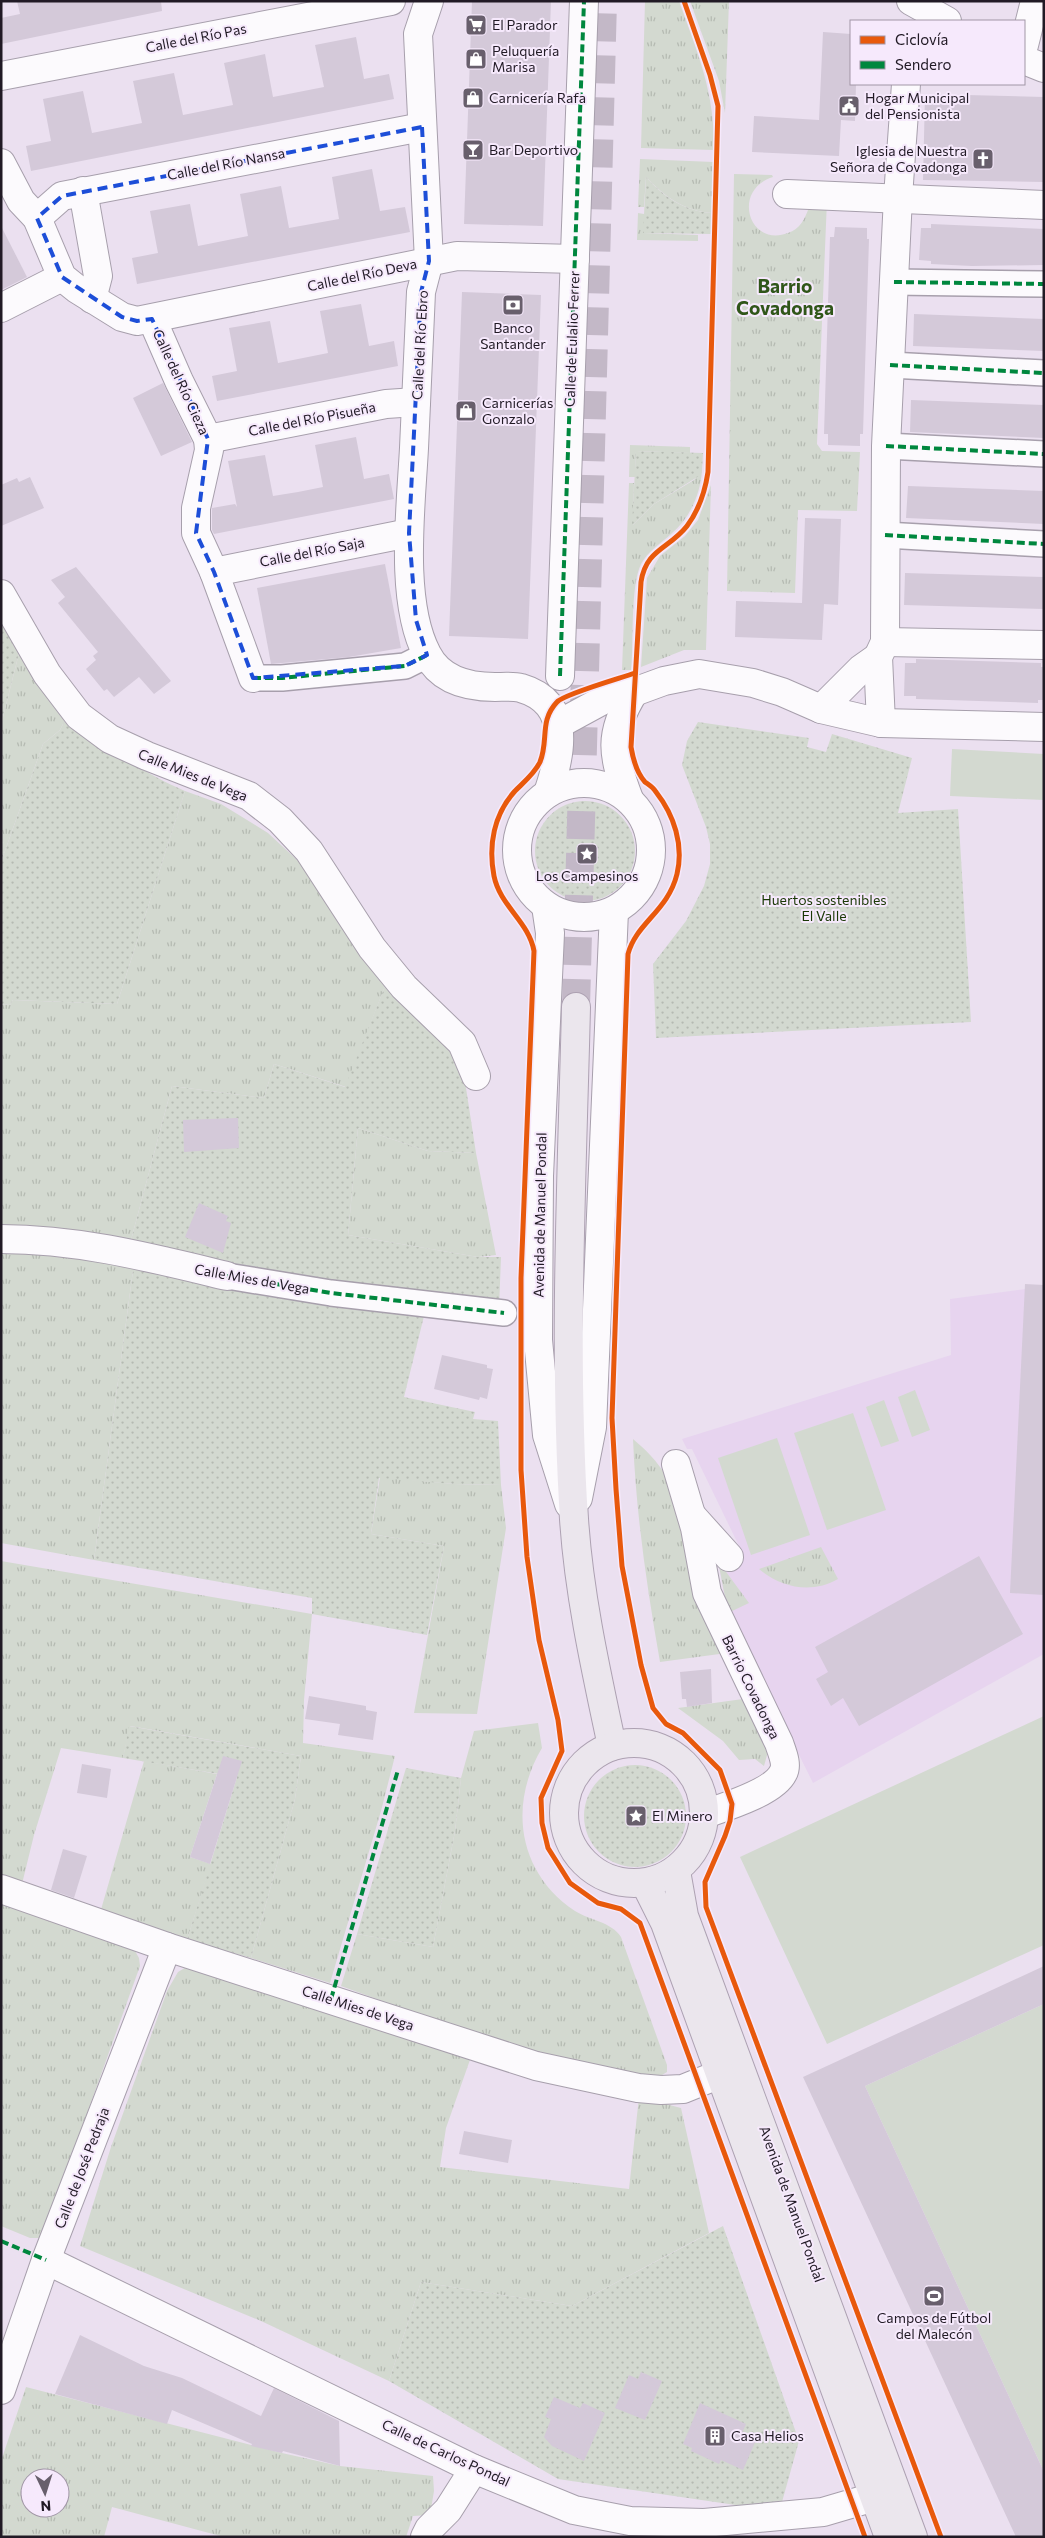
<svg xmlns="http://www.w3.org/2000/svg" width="1045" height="2538" font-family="Commissioner,sans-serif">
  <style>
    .built { fill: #e7d4ef }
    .grass { fill: url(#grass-tufts); fill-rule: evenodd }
    .park { fill: url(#park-dots) }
    .pitch { fill: #d3d9d0 }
    .building { fill: #d4c9d9 }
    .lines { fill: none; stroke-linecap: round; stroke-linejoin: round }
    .primary-tunnel { stroke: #c3b8c7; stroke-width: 28; stroke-dasharray: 28 14; stroke-linecap: butt }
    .pedestrian-casing { stroke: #a79fac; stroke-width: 28 }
    .minor-casing { stroke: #a79fac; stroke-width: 30 }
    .primary-casing { stroke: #ada1b2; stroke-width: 30 }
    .pedestrian { stroke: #fcfafd; stroke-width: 25 }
    .minor { stroke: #fcfafd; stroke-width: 28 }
    .primary { stroke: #ebe6ed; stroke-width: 28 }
    .quiet { stroke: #00873e; stroke-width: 4; stroke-dasharray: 8 4; stroke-linecap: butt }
    .cycleway-casing { stroke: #f6e9fc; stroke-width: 8 }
    .cycleway { stroke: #e8590c; stroke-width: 5 }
    .marked { fill: none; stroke: #1d4ed8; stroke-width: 4; stroke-dasharray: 10 6; stroke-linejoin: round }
    .labels { text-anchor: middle; stroke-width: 4; stroke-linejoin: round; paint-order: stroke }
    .poi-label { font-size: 14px; fill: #211a25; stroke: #f6e9fc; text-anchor: start }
    .street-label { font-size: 14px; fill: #211a25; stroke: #f6e9fc }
    .park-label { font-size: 14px; fill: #1a3805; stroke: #f6e9fc }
    .district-label { font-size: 19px; font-weight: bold; fill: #305619; stroke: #f6e9fc }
  </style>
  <defs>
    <pattern id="grass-tufts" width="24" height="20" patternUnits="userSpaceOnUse" patternTransform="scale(1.25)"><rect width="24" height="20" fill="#d3d9d0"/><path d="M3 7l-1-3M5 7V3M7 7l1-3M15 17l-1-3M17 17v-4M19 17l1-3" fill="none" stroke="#b5bab2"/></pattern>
    <pattern id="park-dots" width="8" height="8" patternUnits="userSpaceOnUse" patternTransform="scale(1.25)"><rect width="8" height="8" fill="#d3d9d0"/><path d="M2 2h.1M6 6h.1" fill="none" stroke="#b5bab2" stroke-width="1.8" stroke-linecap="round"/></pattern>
  </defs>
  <rect width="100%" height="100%" fill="#ebe0f0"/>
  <path class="built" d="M1026 1289H1044V1654L813 1783 727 1610 719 1566 739 1546 692 1449H687L682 1439 951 1355 950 1299Z"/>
  <g class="grass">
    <path d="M645 1H679C698 54 715 93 714 150L641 148Z"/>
    <path d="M690 1H729L725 113 719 81Z"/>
    <path d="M640 159 714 162 712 213C684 211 665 197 646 177L644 207H638Z"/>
    <path d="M734 174 772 175 773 177C731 190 749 248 788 233 800 229 805 219 809 207L827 200 817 444 822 451 860 452 857 511 798 510 795 593 727 591Z"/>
    <path d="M638 213 644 214V233L698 235V241L637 240Z"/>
    <path d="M630 445 690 447V453L636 451 635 477H629Z"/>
    <path d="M702 471C700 495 690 518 671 534 660 544 648 551 641 564 630 587 634 643 631 670H622L629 483H634L633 525 654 504 694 480Z"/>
    <path d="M711 485 706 650H684L641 667 647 578 660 556 685 536 698 520Z"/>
    <path d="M19 653 69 712 60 730 43 744 1 862V725Z"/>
    <path d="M185 791 221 804 268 833 308 870 387 981 346 1087 274 1064 264 1098 172 1086 131 1240 1 1227V1004L10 1005 13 1000 117 1004Z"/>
    <path d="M358 1128 428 1151 476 1153 496 1255 478 1257 348 1235Z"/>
    <path d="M1 1246 134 1263 94 1560 1 1543Z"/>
    <path d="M633 1439C646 1450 657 1461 666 1476 683 1504 691 1572 698 1606L702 1617 727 1653 660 1662C647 1588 636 1514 633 1439Z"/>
    <path d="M380 1477 454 1484 501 1485 506 1528 477 1714 414 1713 444 1546 371 1534Z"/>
    <path d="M821 1547 838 1579C812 1594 781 1588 759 1569Z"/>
    <path d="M1 1561 312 1614 304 1700 303 1743 395 1756 381 1811 330 1983 251 1958 295 1799 301 1756 130 1726 123 1758 61 1748 34 1835 21 1888 1 1882Z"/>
    <path d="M721 1565 749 1603 728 1613 719 1566Z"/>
    <path d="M750 1698 769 1748 764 1766 755 1759 739 1760 723 1741 678 1708Z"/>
    <path d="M538 1723 542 1748C508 1805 518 1873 575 1911 589 1920 612 1922 621 1937L667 2065V2072L662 2075 664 2082 593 2070 437 2021 341 1986 357 1934 433 1947 455 1831 461 1778 474 1731Z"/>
    <path d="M144 1761 217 1774 190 1857 211 1864 187 1940 100 1913Z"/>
    <path d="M1 1901 134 1949 139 1958 140 1966 74 2150 40 2238H30L1 2226Z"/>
    <path d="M193 1963 471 2057 446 2128 440 2167 629 2189 639 2097 681 2108 709 2233 572 2306 421 2282 389 2381 261 2321 80 2246 111 2147 167 1991 178 1972Z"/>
    <path d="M26 2387 282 2453 340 2466 433 2476 434 2491 430 2515 413 2516 406 2537H224L112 2507 104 2537H1V2461ZM30 2478H60V2508H30Z"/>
  </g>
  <g class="park">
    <path d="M646 177C664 197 684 211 712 213L711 234 643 233Z"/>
    <path d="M636 451 703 453 702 471 699 476 654 504 632 526Z"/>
    <path d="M1 620 19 653 1 725Z"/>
    <path d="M69 712C106 747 137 770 185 791L117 1004 13 1000 10 1005 1 1004V862L43 744 60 730Z"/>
    <path d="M698 722 809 738 807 747 826 752 832 734 912 758 898 813 958 809 971 1022 656 1038 653 964 686 921 704 886 710 864V844L706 827 682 765 687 741Z"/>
    <circle cx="585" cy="851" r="50"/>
    <path d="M387 981 449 1046 464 1075 476 1153 428 1151 358 1128 348 1235 478 1257H501L499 1309 286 1280 131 1240 172 1086 264 1098 274 1064 345 1087Z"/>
    <path d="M134 1263 426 1308 404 1397 475 1412 473 1419 498 1421 501 1485 454 1484 379 1478 371 1534 444 1546 427 1635 312 1614V1598L94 1560Z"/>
    <path d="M129 1726 301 1756 295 1799 251 1958 187 1940 237 1777 123 1758Z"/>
    <circle cx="635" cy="1816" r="51"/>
    <path d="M406 1768 461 1778 455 1831 433 1947 357 1934Z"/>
    <path d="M723 2226 799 2441 782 2502 756 2508 558 2479 389 2381 421 2282 572 2306Z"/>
  </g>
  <g class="pitch">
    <path d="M952 749 1044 754V800L950 796Z"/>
    <path d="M915 1390 930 1430 912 1437 898 1397Z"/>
    <path d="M884 1400 899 1441 881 1447 866 1407Z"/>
    <path d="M853 1413 886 1510 827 1530 794 1433Z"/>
    <path d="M777 1438 810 1535 751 1555 718 1458Z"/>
    <path d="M1044 1716V1945L827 2044 740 1857Z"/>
    <path d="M1044 2004V2472L865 2086Z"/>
  </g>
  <g class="building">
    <path d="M17 1H161L162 11 1 44V18L20 14Z"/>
    <path d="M472 1H551L543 226 464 224Z"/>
    <path d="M823 32 851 34V84H856L855 121 841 120 839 156 752 152 754 116 819 120Z"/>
    <path d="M356 37 364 79 389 74 394 99 31 171 26 146 51 141 43 99 83 91 92 133 142 123 133 81 174 73 183 115 233 105 224 63 265 54 273 97 324 87 315 45Z"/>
    <path d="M925 94 1044 97V182L923 180Z"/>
    <path d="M372 169 380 211 405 207 410 232 137 284 132 258 158 253 150 211 190 204 198 246 248 236 240 194 281 186 289 228 339 219 332 177Z"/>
    <path d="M931 224 1044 229V265L972 266 931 264V261L919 260 921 228H931Z"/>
    <path d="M1 226 27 277 1 290Z"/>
    <path d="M835 227 867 228V239H869L863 434H860V446L828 445V434H824L830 237H834Z"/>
    <path d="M462 292 541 295 528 639 449 636Z"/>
    <path d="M361 304 369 346 394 341 398 366 217 401 212 376 237 371 229 328 270 321 278 363 328 353 320 311Z"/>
    <path d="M914 314 1044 319V351L913 346Z"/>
    <path d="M163 383 192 442 161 456 133 398Z"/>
    <path d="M911 400 1044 405V438L910 432Z"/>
    <path d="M356 437 364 479 389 474 394 499 214 534 212 530V508L235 504 237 507 228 461 265 455 273 496 298 492 323 487 315 445Z"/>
    <path d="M30 477 44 508 1 526V485L17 478 19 482Z"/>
    <path d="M908 486 1044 491V524L906 518Z"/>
    <path d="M805 518 841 519 838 605 824 604 822 640 735 637 736 601 802 603Z"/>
    <path d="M385 564 401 648 349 657 271 664 257 588Z"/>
    <path d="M76 567 171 681 154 694 139 677 114 697 107 689 104 691 86 669 96 660 93 656 98 652 58 603 65 597 51 580Z"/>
    <path d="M905 573 1044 577V609L904 605Z"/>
    <path d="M916 659 1041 663V667H1044V700H1038V703L916 699V696H904L905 663H916Z"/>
    <path d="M238 1118 239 1148 184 1152 183 1120Z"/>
    <path d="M199 1203 228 1216 226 1221 231 1223 223 1253 185 1237Z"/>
    <path d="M1025 1284 1044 1285V1595L1010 1593Z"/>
    <path d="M442 1355 487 1365V1368L493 1369 487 1399 480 1397 479 1400 434 1389Z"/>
    <path d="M979 1556 1023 1634 859 1726 843 1698 831 1706 816 1679 828 1672 815 1647Z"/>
    <path d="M711 1669 712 1703 687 1707 686 1699H682L680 1672Z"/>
    <path d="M309 1696 366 1706V1710L377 1712 373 1740 338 1735 340 1724 305 1719Z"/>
    <path d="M223 1756 242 1761 210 1864 190 1857Z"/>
    <path d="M82 1764 111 1769 107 1798 77 1793Z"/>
    <path d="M63 1849 87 1856 74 1898 51 1890Z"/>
    <path d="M1044 1966V2004L865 2086 1044 2472V2537H1016L803 2077Z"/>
    <path d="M464 2131 512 2140 508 2163 459 2154Z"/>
    <path d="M80 2335 144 2366 182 2378 261 2416 274 2388 339 2421 340 2466 283 2451 282 2453 251 2446 252 2444 172 2410 167 2424 55 2394Z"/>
    <path d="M641 2372 662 2381 645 2420 615 2408 629 2375 638 2379Z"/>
    <path d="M554 2397 580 2408 583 2403 605 2413 584 2461 552 2446 544 2437 551 2419 545 2417Z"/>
    <path d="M700 2403 746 2424 742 2433 756 2440 743 2470 721 2460 719 2464 691 2451 692 2448 683 2444Z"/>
  </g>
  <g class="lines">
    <path class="primary-tunnel" d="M576 1007 603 1"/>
    <g class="pedestrian-casing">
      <g id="pedestrian">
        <path d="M894 282 1044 284"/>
        <path d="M890 365 1044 373"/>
        <path d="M886 446 1044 454"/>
        <path d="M885 535 1044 544"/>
        <path d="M253 678H282L405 666 427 655"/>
        <path d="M227 1276 331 1293 504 1313"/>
      </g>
    </g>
    <g class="minor-casing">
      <g id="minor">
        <path d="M429 1 418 34 429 261 421 292C419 344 416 396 414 448 411 507 399 601 427 654 440 680 468 687 495 687 503 687 513 686 521 688 573 703 561 755 548 793"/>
        <path d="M911 1 947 21"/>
        <path d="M1024 45 1035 1"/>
        <path d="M1024 60 1044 68"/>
        <path d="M1 76 391 1"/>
        <path d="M1 163 21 201 37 218 62 277 77 289 122 317 137 321 457 256 575 259"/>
        <path d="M83 191 98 276 92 299"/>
        <path d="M787 194 1044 205"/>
        <path d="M37 218 62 196 422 127"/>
        <path d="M1 308 62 277"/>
        <path d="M152 319 179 381 208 439 209 450 196 508V533L214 572 253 678"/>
        <path d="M208 439 386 404 416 402"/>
        <path d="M214 572 409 533"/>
        <path d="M1 594 47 674 79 716 110 739 147 756 249 796 280 820 309 851 372 948 404 987 462 1043 476 1076"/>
        <path d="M885 642 1044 645"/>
        <path d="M560 676 584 1"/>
        <path d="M821 709 861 669 878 657"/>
        <path d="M881 723 878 657 885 642 886 446 898 197 906 84"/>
        <path d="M559 724 618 692H634L664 681 699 674 753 683 782 692 821 709 881 723 1044 727"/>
        <circle cx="584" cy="850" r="67"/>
        <path d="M629 799C612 755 608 734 634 692"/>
        <path d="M546 906 550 933 539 1176 538 1340 547 1435 569 1504"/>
        <path d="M1 1239C79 1239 152 1258 227 1276"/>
        <path d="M676 1464 695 1528 707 1593 779 1743C782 1752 788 1765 783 1773 774 1792 725 1807 705 1814"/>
        <path d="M578 1498 592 1427 614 911"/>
        <path d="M692 1516 729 1557"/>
        <path d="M1 1889 167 1947 536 2066 638 2088 661 2090 683 2089 720 2074"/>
        <path d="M46 2260 474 2469 574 2510 630 2521 704 2523 823 2512 874 2497"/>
        <path d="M1 2390 46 2260 167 1947"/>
        <path d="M425 2537 429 2529 448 2510 474 2469"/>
      </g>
    </g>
    <g class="primary-casing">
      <g id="primary">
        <path d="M576 1007C572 1177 563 1349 574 1519 579 1595 596 1671 612 1746"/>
        <circle cx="634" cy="1813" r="70"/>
        <path d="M676 1871 684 1916 913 2537"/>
        <path d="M645 1883 665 1923 889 2537"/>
      </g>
    </g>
    <use href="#pedestrian" class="pedestrian"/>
    <use href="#minor" class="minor"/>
    <use href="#primary" class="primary"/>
    <g class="quiet">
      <path d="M894 282 1044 284"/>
      <path d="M890 365 1044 373"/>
      <path d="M886 446 1044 454"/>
      <path d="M885 535 1044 544"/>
      <path d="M560 676 584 1"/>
      <path d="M253 678H282L405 666 427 655"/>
      <path d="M227 1276 331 1293 504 1313"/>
      <path d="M331 1999 398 1770"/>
      <path d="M1 2241 46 2260"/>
    </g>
    <g class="cycleway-casing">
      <g id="cycleway">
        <path d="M684 1 710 75 718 106 708 472C705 492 699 510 687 526 669 549 646 549 641 582L631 747C633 759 636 772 645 782 649 785 653 787 656 792 674 815 684 845 677 874 668 911 636 923 628 954L612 1418 616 1489 622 1566 641 1665 653 1708 666 1724 683 1733 720 1770 732 1804 730 1821 725 1836 705 1882 706 1907 941 2537"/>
        <path d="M635 673C621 678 564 694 557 702 539 721 549 740 540 762 535 773 524 782 515 791 494 814 488 845 494 876 500 906 529 922 534 951L521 1278V1470L527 1557 539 1640 558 1720 562 1751 541 1798 542 1823 548 1848 570 1883 598 1903 621 1909 640 1923 865 2537"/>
      </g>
    </g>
    <use href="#cycleway" class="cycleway"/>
  </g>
  <path class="marked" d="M422 127 429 261 421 292 409 533 416 620 427 655 405 666 253 678 214 572 196 533 208 439 152 319 137 321 122 317 62 277 37 218 62 196Z"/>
  <defs>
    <g id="supermarket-square" transform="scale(1.125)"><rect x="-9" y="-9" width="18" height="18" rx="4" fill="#685f6c" stroke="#f6e9fc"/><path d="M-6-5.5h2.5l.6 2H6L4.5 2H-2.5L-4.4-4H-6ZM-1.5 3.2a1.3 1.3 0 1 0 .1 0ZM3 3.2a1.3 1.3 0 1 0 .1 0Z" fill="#fff"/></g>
    <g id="shop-square" transform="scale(1.125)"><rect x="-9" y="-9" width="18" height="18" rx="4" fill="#685f6c" stroke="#f6e9fc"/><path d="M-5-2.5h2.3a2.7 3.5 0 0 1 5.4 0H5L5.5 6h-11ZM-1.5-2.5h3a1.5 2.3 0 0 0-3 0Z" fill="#fff"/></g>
    <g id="civic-square" transform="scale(1.125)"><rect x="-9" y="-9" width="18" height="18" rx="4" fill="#685f6c" stroke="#f6e9fc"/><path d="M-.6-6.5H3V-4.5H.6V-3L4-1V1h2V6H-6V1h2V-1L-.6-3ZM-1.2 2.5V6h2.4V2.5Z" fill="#fff"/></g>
    <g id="bar-square" transform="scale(1.125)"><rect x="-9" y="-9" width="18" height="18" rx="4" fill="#685f6c" stroke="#f6e9fc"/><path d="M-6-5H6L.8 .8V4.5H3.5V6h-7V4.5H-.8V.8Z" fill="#fff"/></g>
    <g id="church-square" transform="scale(1.125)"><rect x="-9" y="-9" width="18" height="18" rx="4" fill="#685f6c" stroke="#f6e9fc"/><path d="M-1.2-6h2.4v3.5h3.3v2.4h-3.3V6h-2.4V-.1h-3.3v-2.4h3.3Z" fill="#fff"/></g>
    <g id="bank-square" transform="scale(1.125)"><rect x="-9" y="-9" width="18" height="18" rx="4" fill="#685f6c" stroke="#f6e9fc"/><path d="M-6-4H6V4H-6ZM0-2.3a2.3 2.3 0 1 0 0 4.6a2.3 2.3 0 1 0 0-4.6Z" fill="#fff"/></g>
    <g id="sight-square" transform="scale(1.125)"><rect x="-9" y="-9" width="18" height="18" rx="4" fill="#685f6c" stroke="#f6e9fc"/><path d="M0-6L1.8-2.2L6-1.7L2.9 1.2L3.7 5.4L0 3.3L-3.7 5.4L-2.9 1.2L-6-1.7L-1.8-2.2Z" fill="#fff"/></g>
    <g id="stadium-square" transform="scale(1.125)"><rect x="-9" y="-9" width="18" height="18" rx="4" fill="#685f6c" stroke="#f6e9fc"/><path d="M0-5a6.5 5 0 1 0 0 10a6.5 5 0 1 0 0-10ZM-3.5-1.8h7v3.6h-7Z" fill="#fff"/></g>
    <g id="building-square" transform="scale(1.125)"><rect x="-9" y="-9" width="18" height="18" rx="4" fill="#685f6c" stroke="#f6e9fc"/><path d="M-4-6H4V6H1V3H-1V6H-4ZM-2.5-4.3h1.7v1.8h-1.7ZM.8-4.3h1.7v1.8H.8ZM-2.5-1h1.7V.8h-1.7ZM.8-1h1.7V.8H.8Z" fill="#fff"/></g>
  </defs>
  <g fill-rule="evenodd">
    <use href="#supermarket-square" x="476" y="25"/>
    <use href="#shop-square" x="476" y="59"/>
    <use href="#shop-square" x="473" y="98"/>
    <use href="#civic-square" x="849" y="106"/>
    <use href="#bar-square" x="473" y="150"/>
    <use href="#church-square" x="983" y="159"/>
    <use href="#bank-square" x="513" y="305"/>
    <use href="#shop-square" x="466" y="411"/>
    <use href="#sight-square" x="587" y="854"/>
    <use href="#sight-square" x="636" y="1816"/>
    <use href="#stadium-square" x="934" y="2296"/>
    <use href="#building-square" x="715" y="2436"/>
  </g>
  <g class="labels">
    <g class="poi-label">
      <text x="492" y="30">El Parador</text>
      <text x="492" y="56">Peluquería<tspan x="492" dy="16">Marisa</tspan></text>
      <text x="489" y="103">Carnicería Rafa</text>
      <text x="865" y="103">Hogar Municipal<tspan x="865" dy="16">del Pensionista</tspan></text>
      <text x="489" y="155">Bar Deportivo</text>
      <text x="967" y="156" text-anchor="end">Iglesia de Nuestra<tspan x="967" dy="16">Señora de Covadonga</tspan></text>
      <text x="513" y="333" text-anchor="middle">Banco<tspan x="513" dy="16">Santander</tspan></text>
      <text x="482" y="408">Carnicerías<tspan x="482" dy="16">Gonzalo</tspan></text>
      <text x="587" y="881" text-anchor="middle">Los Campesinos</text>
      <text x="652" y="1821">El Minero</text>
      <text x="934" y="2323" text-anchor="middle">Campos de Fútbol<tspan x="934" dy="16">del Malecón</tspan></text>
      <text x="731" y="2441">Casa Helios</text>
    </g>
    <g class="street-label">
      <text transform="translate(196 38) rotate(-11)" y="5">Calle del Río Pas</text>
      <text transform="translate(226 164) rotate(-11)" y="5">Calle del Río Nansa</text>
      <text transform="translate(362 275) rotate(-12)" y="5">Calle del Río Deva</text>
      <text transform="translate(572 339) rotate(-88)" y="5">Calle de Eulalio Ferrer</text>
      <text transform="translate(420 345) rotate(-87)" y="5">Calle del Río Ebro</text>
      <text transform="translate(181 382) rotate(65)" y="5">Calle del Río Cieza</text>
      <text transform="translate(312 419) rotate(-11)" y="5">Calle del Río Pisueña</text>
      <text transform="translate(312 552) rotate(-11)" y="5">Calle del Río Saja</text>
      <text transform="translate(193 775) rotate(22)" y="5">Calle Mies de Vega</text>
      <text transform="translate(540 1215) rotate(-89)" y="5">Avenida de Manuel Pondal</text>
      <text transform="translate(252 1279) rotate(10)" y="5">Calle Mies de Vega</text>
      <text transform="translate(751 1687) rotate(64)" y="5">Barrio Covadonga</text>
      <text transform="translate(358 2008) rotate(18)" y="5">Calle Mies de Vega</text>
      <text transform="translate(82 2168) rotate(-69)" y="5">Calle de José Pedraja</text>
      <text transform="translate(792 2204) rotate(70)" y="5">Avenida de Manuel Pondal</text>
      <text transform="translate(446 2453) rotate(25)" y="5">Calle de Carlos Pondal</text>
    </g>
    <g class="park-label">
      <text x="824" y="905">Huertos sostenibles<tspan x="824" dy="16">El Valle</tspan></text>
    </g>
    <g class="district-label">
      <text x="785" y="293">Barrio<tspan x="785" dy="22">Covadonga</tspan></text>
    </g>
  </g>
  <rect width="1045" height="2538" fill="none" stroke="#211a25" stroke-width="5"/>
  <rect x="850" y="20" width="175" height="65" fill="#f6e9fc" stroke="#a196a6"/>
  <rect x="860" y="36" width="25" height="8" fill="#e8590c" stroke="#a196a6"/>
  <text x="895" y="45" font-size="15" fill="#211a25">Ciclovía</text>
  <rect x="860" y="61" width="25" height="8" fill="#00873e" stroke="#a196a6"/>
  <text x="895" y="70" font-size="15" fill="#211a25">Sendero</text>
  <g transform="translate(45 2493) rotate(176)"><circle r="24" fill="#f6e9fc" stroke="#a196a6"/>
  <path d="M0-4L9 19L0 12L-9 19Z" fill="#685f6c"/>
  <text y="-8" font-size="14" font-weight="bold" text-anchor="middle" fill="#211a25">N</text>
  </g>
</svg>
